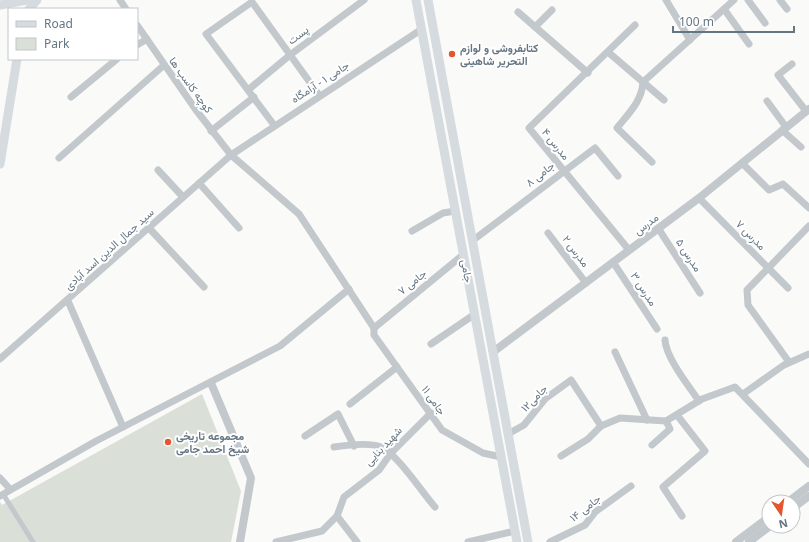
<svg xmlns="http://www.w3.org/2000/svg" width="809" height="542" font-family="'Noto Sans',Vazirmatn,sans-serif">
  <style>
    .green { fill: #dadfd7 }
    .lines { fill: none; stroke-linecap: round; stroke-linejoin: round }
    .pedestrian { stroke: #c3c8cc; stroke-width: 5 }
    .minor { stroke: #c3c8cc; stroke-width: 7 }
    .tertiary { stroke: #c3c8cc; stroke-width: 8 }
    .secondary { stroke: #d6dbdf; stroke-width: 9 }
    .poi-dot { fill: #e4572e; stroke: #fff; stroke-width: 1.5 }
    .labels { text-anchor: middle; stroke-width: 4; stroke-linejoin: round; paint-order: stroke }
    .street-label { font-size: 11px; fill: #657683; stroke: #fff }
    .poi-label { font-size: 11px; font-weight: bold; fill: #657683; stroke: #fff; text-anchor: start }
  </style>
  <rect width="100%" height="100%" fill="#fafaf8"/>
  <path class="green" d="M202 394 241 491 231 542H0V502L2 505Z"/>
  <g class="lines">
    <path class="pedestrian" d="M3 494 33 542"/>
    <g class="minor">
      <path d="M120 0 126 9"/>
      <path d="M666 0 690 40"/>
      <path d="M748 0 765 23"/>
      <path d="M780 0 787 9"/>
      <path d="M724 9 749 44"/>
      <path d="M518 12 588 73"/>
      <path d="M137 25 196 110 231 155 299 214 374 328"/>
      <path d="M535 27 552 10"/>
      <path d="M137 45 147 39"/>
      <path d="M608 52 664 100"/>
      <path d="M792 64 778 75 806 111"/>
      <path d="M248 90 290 55 364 0"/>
      <path d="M71 97 117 59"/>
      <path d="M767 101 786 127"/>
      <path d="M274 125 206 34 252 2 319 95"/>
      <path d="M782 130 801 147"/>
      <path d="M211 131 254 97"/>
      <path d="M59 158 163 66"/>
      <path d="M652 162 617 128C629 113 642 101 643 82L734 0"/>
      <path d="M742 163 769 190 783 184 809 208"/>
      <path d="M158 170 183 197"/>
      <path d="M199 183 239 228"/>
      <path d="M699 198 788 288"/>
      <path d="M149 228 204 287"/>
      <path d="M658 228 700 293"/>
      <path d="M412 231 443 213 455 211"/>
      <path d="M548 233 586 283"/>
      <path d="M472 241 595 148 618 176"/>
      <path d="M629 250 529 128 635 25"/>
      <path d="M613 262 657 329"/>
      <path d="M68 301 123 427"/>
      <path d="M374 328V335L442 430 483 453 501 457"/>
      <path d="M374 328 464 254"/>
      <path d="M665 340C666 358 689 386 699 401"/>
      <path d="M431 344 475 314"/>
      <path d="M615 352 647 420"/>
      <path d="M0 359 231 155 422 29"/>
      <path d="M789 362 748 305 747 290 809 226"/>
      <path d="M743 394 784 365 809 354"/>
      <path d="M350 404 397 367"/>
      <path d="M677 415 705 451 663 487 682 516"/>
      <path d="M508 434 524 425 545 399 571 380 601 426"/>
      <path d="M305 436 338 414 354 446"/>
      <path d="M652 445 670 429 666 421"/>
      <path d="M334 447C347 445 369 442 381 447 397 454 422 492 435 507"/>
      <path d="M561 456 588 439 601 426 620 418 666 421 702 399 735 387 809 464"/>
      <path d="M0 478 10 489"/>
      <path d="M0 496 96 441 280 346 349 289"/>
      <path d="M337 516 357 542"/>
      <path d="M276 542 322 531 337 516 344 497 379 470 391 453 431 413"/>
      <path d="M468 542 515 531"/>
      <path d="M550 542 585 525 595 512 631 486"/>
    </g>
    <g class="tertiary">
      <path d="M493 352 699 198 809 109"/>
      <path d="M211 383 251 478 240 542"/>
      <path d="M788 502 809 486"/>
      <path d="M793 508 809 496"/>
      <path d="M736 542 769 517"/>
      <path d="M749 542 770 526"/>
    </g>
    <g class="secondary">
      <path d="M416 0 517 542"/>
      <path d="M428 0 528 542"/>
      <path d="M0 5 27 0"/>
      <path d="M29 9 37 0"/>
      <path d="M0 164 17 59"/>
    </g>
  </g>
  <g class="poi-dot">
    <circle cx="452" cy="54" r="4"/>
    <circle cx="168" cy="442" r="4"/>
  </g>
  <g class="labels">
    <g class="street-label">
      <text transform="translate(298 35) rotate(-37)" y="4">پست</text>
      <text transform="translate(320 82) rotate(-33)" y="4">جامی ۱ - آرامگاه</text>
      <text transform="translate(191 85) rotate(54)" y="4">کوچه کاسب ها</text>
      <text transform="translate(556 144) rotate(51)" y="4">مدرس ۴</text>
      <text transform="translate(540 174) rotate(-38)" y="4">جامی ۸</text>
      <text transform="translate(646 224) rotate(-37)" y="4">مدرس</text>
      <text transform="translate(751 235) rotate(45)" y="4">مدرس ۷</text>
      <text transform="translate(109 249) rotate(-42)" y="4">سید جمال الدین اسد آبادی</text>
      <text transform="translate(576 251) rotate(53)" y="4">مدرس ۲</text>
      <text transform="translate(689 255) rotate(57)" y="4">مدرس ۵</text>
      <text transform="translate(467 271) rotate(80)" y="4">جامی</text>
      <text transform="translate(412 282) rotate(-39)" y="4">جامی ۷</text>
      <text transform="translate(644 289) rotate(57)" y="4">مدرس ۳</text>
      <text transform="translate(534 398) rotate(-46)" y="4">جامی۱۲</text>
      <text transform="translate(434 400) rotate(55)" y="4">جامی ۱۱</text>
      <text transform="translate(383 446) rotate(-47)" y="4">شهید بنایی</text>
      <text transform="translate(585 508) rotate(-39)" y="4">جامی ۱۴</text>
    </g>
    <g class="poi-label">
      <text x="460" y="52">کتابفروشی و لوازم<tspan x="460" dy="13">التحریر شاهینی</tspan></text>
      <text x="176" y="440">مجموعه تاریخی<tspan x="176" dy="13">شیخ احمد جامی</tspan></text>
    </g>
  </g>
  <rect x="8" y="8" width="130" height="52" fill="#ffffff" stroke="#c1c8cd"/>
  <rect x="16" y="21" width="20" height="6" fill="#d6dbdf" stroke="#c1c8cd"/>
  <text x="44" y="28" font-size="12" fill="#657683">Road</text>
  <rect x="16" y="38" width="20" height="12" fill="#dadfd7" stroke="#c1c8cd"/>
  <text x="44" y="48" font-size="12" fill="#657683">Park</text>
  <g transform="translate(781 514) rotate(167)"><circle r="19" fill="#ffffff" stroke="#c1c8cd"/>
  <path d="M0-3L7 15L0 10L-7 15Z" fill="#e4572e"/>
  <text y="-6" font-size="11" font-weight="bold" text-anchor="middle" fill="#657683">N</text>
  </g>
  <path d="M673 26v6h121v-6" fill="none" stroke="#657683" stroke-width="2"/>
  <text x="679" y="26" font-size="12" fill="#657683" stroke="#ffffff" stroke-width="3" paint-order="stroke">100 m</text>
</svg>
